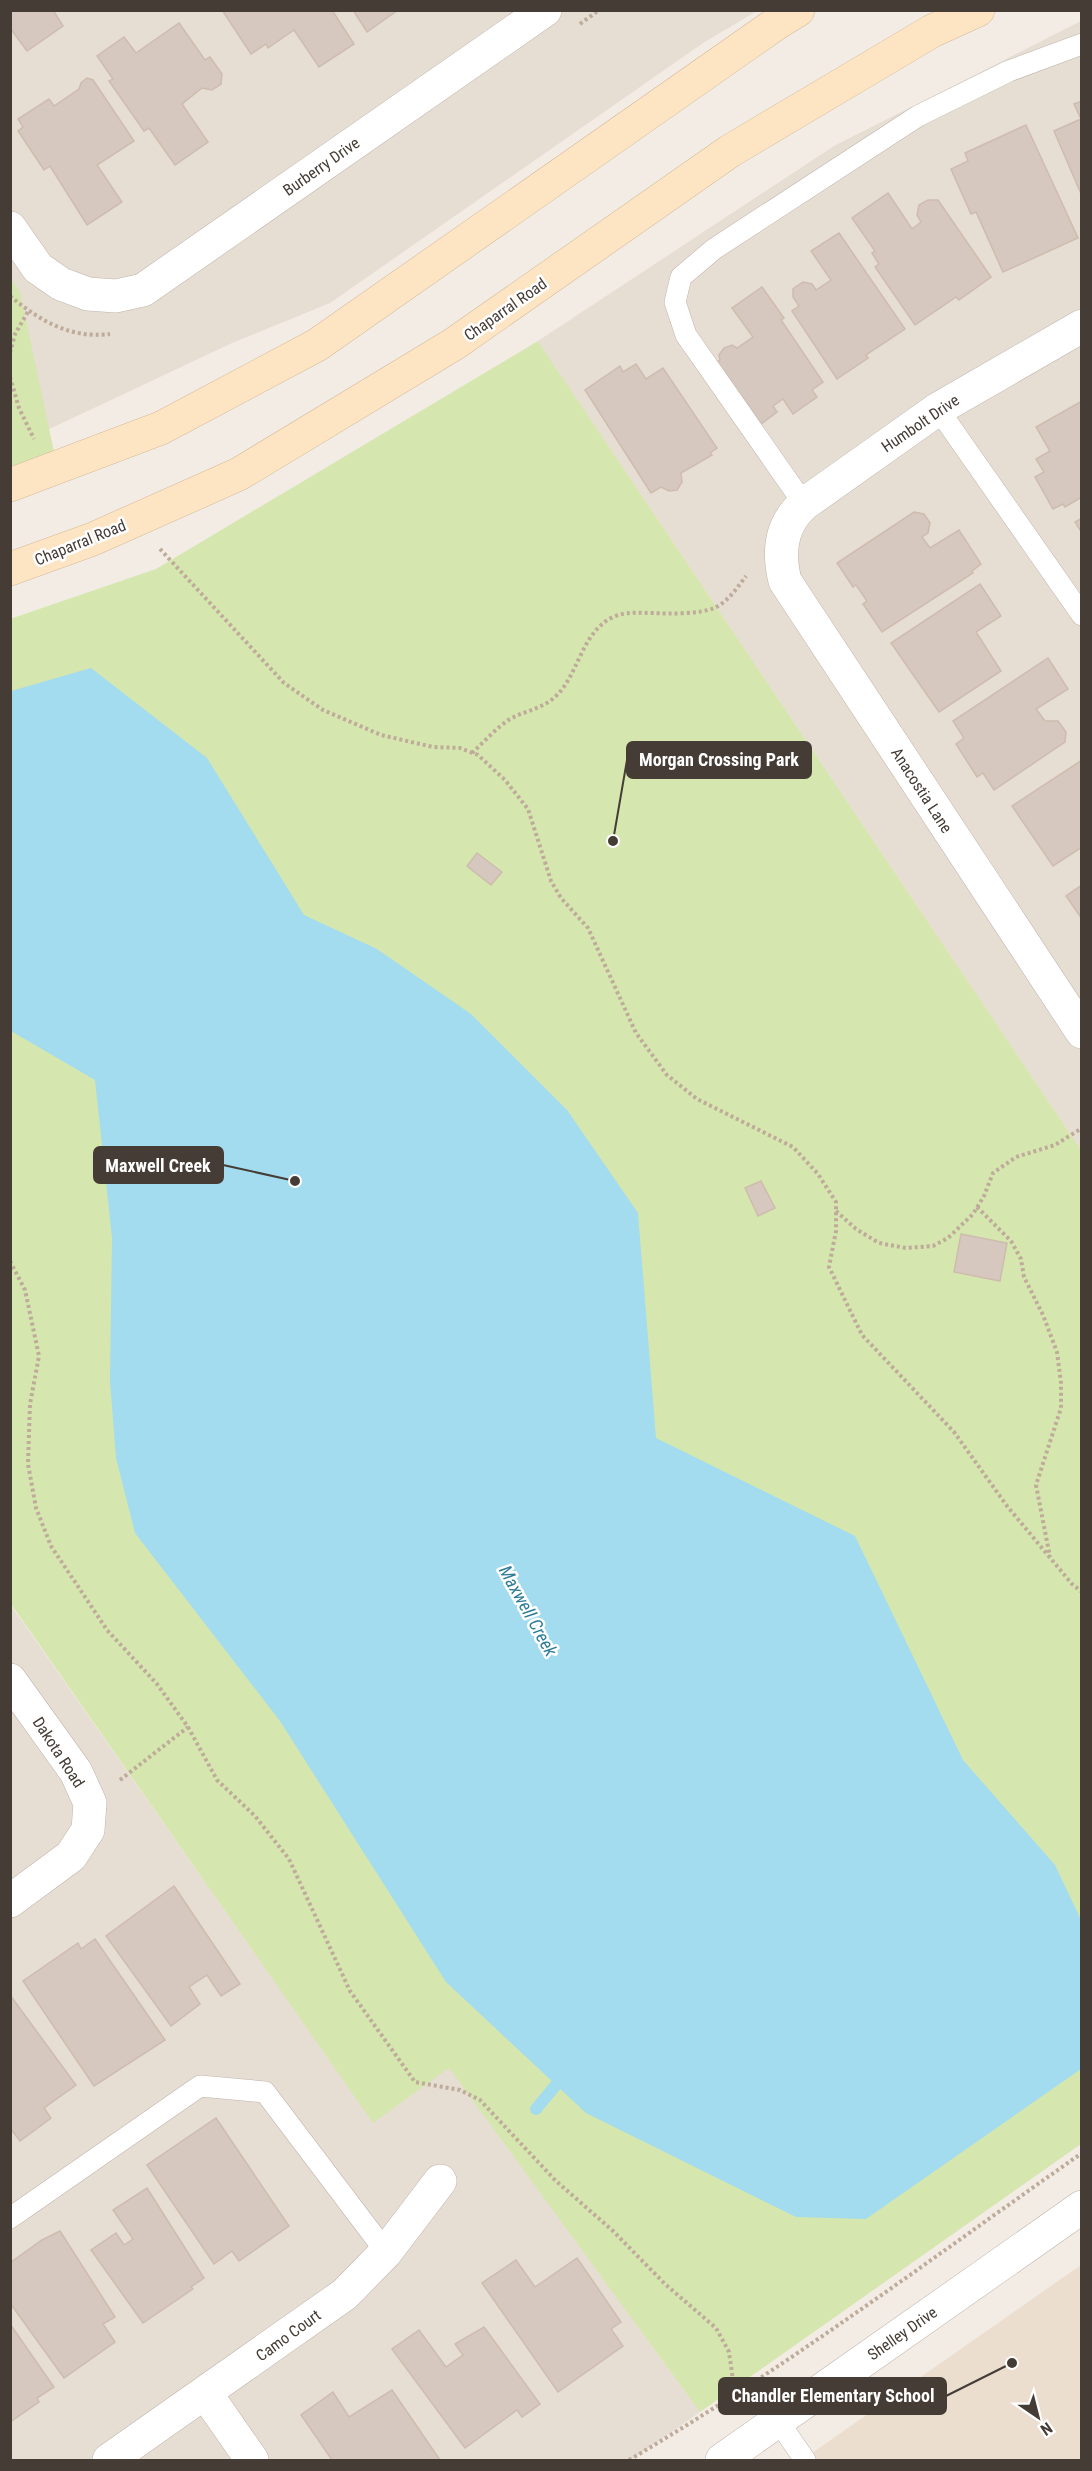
<svg xmlns="http://www.w3.org/2000/svg" width="1092" height="2471" font-family="'Roboto Condensed',sans-serif">
  <style>
    .residential { fill: #e6ddd3 }
    .education { fill: #ebdecf }
    .green { fill: #d6e6af }
    .water { fill: #a2dcee }
    .lines { fill: none; stroke-linecap: round; stroke-linejoin: round }
    .stream { stroke: #a2dcee; stroke-width: 12 }
    .building { fill: #d6c8be; stroke: #cebcae; stroke-width: 1.5 }
    .service-casing { stroke: #c0b5ab; stroke-width: 22 }
    .minor-casing { stroke: #c0b5ab; stroke-width: 34 }
    .tertiary-casing { stroke: #c0b5ab; stroke-width: 34 }
    .secondary-casing { stroke: #d4ba98; stroke-width: 34 }
    .path { stroke: #beab9a; stroke-width: 4; stroke-dasharray: 3 3; stroke-linecap: butt }
    .service { stroke: #fff; stroke-width: 21 }
    .minor { stroke: #fff; stroke-width: 33 }
    .tertiary { stroke: #fff; stroke-width: 33 }
    .secondary { stroke: #fde5c4; stroke-width: 33 }
    .labels { text-anchor: middle; stroke-width: 5; stroke-linejoin: round; paint-order: stroke }
    .street-label { font-size: 16px; fill: #443c35; stroke: #fff }
    .water-label { font-size: 18px; font-style: italic; fill: #2d7b96; stroke: #fff }
    .leader { fill: none; stroke: #443c35; stroke-width: 2 }
    .callout-dot { fill: #443c35; stroke: #fff; stroke-width: 2 }
    .callout { fill: #443c35; stroke: #443c35; stroke-width: 2 }
    .callout-label { font-size: 18px; text-anchor: middle; font-weight: bold; fill: #fff }
  </style>
  <rect width="100%" height="100%" fill="#f2ece5"/>
  <g class="residential">
    <path d="M10 11H757L703 43 330 303 232 343 11 447Z"/>
    <path d="M1081 21V1150L538 341 834 146Z"/>
    <path d="M10 1604 373 2122 449 2067 700 2412 631 2460H11Z"/>
  </g>
  <path class="education" d="M1081 2265V2460H802Z"/>
  <g class="green">
    <path d="M10 278 20 292 54 452 10 471Z"/>
    <path d="M538 341 1081 1150V2144L700 2412 449 2068 373 2123 11 1604 10 619 156 569Z"/>
  </g>
  <path class="water" d="M91 668 207 758 304 915 377 949 471 1014 567 1110 638 1213 656 1438 855 1536 963 1760 1055 1865 1081 1920V2069L866 2219 796 2217 586 2113 446 1982 280 1721 135 1533 116 1458 110 1381 112 1238 95 1080 11 1031V691Z"/>
  <g class="lines">
    <path class="stream" d="M536 2109 556 2085 563 2070"/>
  </g>
  <g class="building">
    <path d="M10 10H53L63 26 27 51 10 28Z"/>
    <path d="M222 10H332L354 44 319 67 294 30 268 48 266 44 251 54Z"/>
    <path d="M353 10H398L367 32Z"/>
    <path d="M179 23 205 60 210 57 222 74 221 84 212 90 202 88 182 104 208 142 175 165 149 128 144 131 109 81 113 79 97 56 124 37 136 53Z"/>
    <path d="M87 78 93 80 134 141 97 165 122 202 87 225 50 166 44 170 18 131 23 127 18 119 49 99 54 106 79 89 81 83Z"/>
    <path d="M1082 101V196L1054 131 1081 119 1074 104Z"/>
    <path d="M1026 125 1078 238 1003 272 976 212 971 214 951 169 968 161 965 153Z"/>
    <path d="M888 193 912 229 921 222 917 215 919 205 928 200H938L991 277 959 300 956 297 915 325 875 267 879 264 872 253 875 251 852 218Z"/>
    <path d="M839 233 905 329 866 355 868 358 837 379 792 311 799 306 793 297V289L803 282 812 284 816 290 831 280 811 251Z"/>
    <path d="M762 287 784 318 781 320 823 382 812 390 817 397 793 414 783 399 773 406 777 412 761 424 717 362 720 360 719 355 724 348 732 345 737 348 753 337 732 308Z"/>
    <path d="M636 364 646 379 663 368 717 448 710 453 712 455 681 473 682 482 677 490 669 491 661 487 651 493 585 390 620 366 623 372Z"/>
    <path d="M1082 401V497L1065 507 1063 504 1053 509 1035 477 1044 472 1036 459 1050 451 1036 427Z"/>
    <path d="M914 512 924 514 930 523 928 533 922 537 930 548 959 530 981 564 972 571 973 573 882 632 863 604 867 601 856 585 853 587 837 563Z"/>
    <path d="M1082 518V533L1075 522Z"/>
    <path d="M980 584 1001 616 976 632 1001 671 939 712 891 643Z"/>
    <path d="M1048 658 1068 689 1036 709 1045 721H1058L1066 732 1065 742 994 790 983 773 977 777 956 744 964 738 953 721Z"/>
    <path d="M1082 760V847L1053 866 1012 806Z"/>
    <path d="M477 853 502 872 491 885 467 866Z"/>
    <path d="M1082 885V919L1066 896Z"/>
    <path d="M761 1181 775 1208 758 1216 745 1188Z"/>
    <path d="M961 1234 1007 1243 1000 1281 954 1272Z"/>
    <path d="M174 1886 240 1984 221 1996 207 1975 189 1987 200 2004 171 2026 106 1936Z"/>
    <path d="M95 1939 165 2040 94 2086 23 1981 78 1943 81 1949Z"/>
    <path d="M10 1995 76 2085 44 2108 51 2118 20 2141 10 2128Z"/>
    <path d="M216 2118 289 2226 239 2261 232 2251 214 2264 147 2165Z"/>
    <path d="M147 2188 204 2278 191 2287 193 2289 143 2323 91 2250 116 2233 124 2245 133 2239 113 2210Z"/>
    <path d="M60 2231 115 2317 103 2324 115 2342 64 2378 10 2303V2263L42 2240Z"/>
    <path d="M577 2258 621 2322 611 2329 623 2346 558 2392 482 2283 516 2260 535 2287Z"/>
    <path d="M10 2324 54 2387 37 2398 39 2402 10 2422Z"/>
    <path d="M484 2327 540 2404 522 2417 517 2410 465 2448 392 2349 419 2330 446 2367 463 2355 455 2344Z"/>
    <path d="M392 2390 440 2460H332L301 2415 333 2392 349 2417Z"/>
  </g>
  <g class="lines">
    <g class="service-casing">
      <g id="service">
        <path d="M938 409 1082 615"/>
        <path d="M804 504 686 335 675 302 681 277 714 249 918 116 1009 71 1082 44"/>
        <path d="M10 2218 200 2086 265 2092 386 2252"/>
        <path d="M778 2421 805 2460"/>
      </g>
    </g>
    <g class="minor-casing">
      <g id="minor">
        <path d="M10 228 38 268 61 284 88 294 116 296 143 290 545 10"/>
        <path d="M1082 326 938 409 804 504C780 525 778 553 785 581L1082 1032"/>
        <path d="M10 1680 76 1772 90 1803 88 1830 71 1856 10 1901"/>
        <path d="M206 2394 252 2460"/>
        <path d="M109 2460 345 2294 386 2252 440 2181"/>
      </g>
    </g>
    <g class="tertiary-casing">
      <path id="tertiary" d="M722 2460 1082 2207"/>
    </g>
    <g class="secondary-casing">
      <g id="secondary">
        <path d="M10 485 161 428 317 345 777 23 798 10"/>
        <path d="M10 569 93 539 239 474 454 344 730 151 932 31 978 10"/>
      </g>
    </g>
    <g class="path">
      <path d="M580 24 599 10"/>
      <path d="M10 296C40 321 71 339 110 334"/>
      <path d="M10 353 15 334 29 310"/>
      <path d="M10 377 19 408 34 439"/>
      <path d="M160 549 284 683 323 710 381 735 433 747 460 748 478 755 505 780 528 809 551 881 561 898 588 928 636 1033 667 1075 697 1099 793 1147 818 1174 836 1202V1231L829 1267 862 1335 954 1432 1007 1506 1072 1584 1082 1592"/>
      <path d="M472 753C484 742 496 728 510 719 526 710 544 709 558 694 579 672 582 632 613 617 627 611 640 613 654 613 669 614 701 614 714 608 728 602 737 588 746 576"/>
      <path d="M977 1207 1011 1241 1021 1259 1024 1277 1043 1315 1057 1352 1061 1383V1408L1036 1485 1050 1557"/>
      <path d="M836 1211 856 1229 879 1243 906 1248 933 1246 948 1238 973 1214 984 1196 993 1173 1016 1157 1055 1145 1082 1128"/>
      <path d="M10 1261 25 1290 39 1356 30 1404 28 1464 36 1508 51 1546 107 1630 157 1684 188 1727 217 1780 255 1816 289 1859 350 1991 415 2082 460 2090 480 2100 555 2180 613 2231 665 2284 716 2328 729 2352 735 2394"/>
      <path d="M120 1780 188 1727"/>
      <path d="M629 2460C786 2368 932 2258 1082 2153"/>
    </g>
    <use href="#service" class="service"/>
    <use href="#minor" class="minor"/>
    <use href="#tertiary" class="tertiary"/>
    <use href="#secondary" class="secondary"/>
  </g>
  <g class="labels">
    <g class="street-label">
      <text transform="translate(321 166) rotate(-35)" y="6">Burberry Drive</text>
      <text transform="translate(505 309) rotate(-35)" y="6">Chaparral Road</text>
      <text transform="translate(920 423) rotate(-34)" y="6">Humbolt Drive</text>
      <text transform="translate(80 542) rotate(-22)" y="6">Chaparral Road</text>
      <text transform="translate(922 790) rotate(57)" y="6">Anacostia Lane</text>
      <text transform="translate(59 1752) rotate(57)" y="6">Dakota Road</text>
      <text transform="translate(902 2333) rotate(-35)" y="6">Shelley Drive</text>
      <text transform="translate(288 2335) rotate(-36)" y="6">Camo Court</text>
    </g>
    <g class="water-label">
      <text transform="translate(528 1611) rotate(61)" y="6">Maxwell Creek</text>
    </g>
  </g>
  <path class="leader" d="M613 841L627 760M295 1181L223 1165M1012 2363L946 2396"/>
  <g class="callout-dot">
    <circle cx="613" cy="841" r="6"/>
    <circle cx="295" cy="1181" r="6"/>
    <circle cx="1012" cy="2363" r="6"/>
  </g>
  <g class="callout">
    <rect x="627" y="742" width="184" height="36" rx="6"/>
    <rect x="94" y="1147" width="129" height="36" rx="6"/>
    <rect x="719" y="2378" width="227" height="36" rx="6"/>
  </g>
  <g class="callout-label">
    <text x="719" y="766">Morgan Crossing Park</text>
    <text x="158" y="1172">Maxwell Creek</text>
    <text x="833" y="2402">Chandler Elementary School</text>
  </g>
  <rect width="1092" height="2471" fill="none" stroke="#443c35" stroke-width="24"/>
  <g transform="translate(1038 2417) rotate(145)" stroke="#ffffff" stroke-width="4.5" paint-order="stroke">
  <path d="M0-4.5L10 22L0 15L-10 22Z" fill="#443c35"/>
  <text y="-9" font-size="16" font-weight="bold" text-anchor="middle" fill="#443c35">N</text>
  </g>
</svg>
